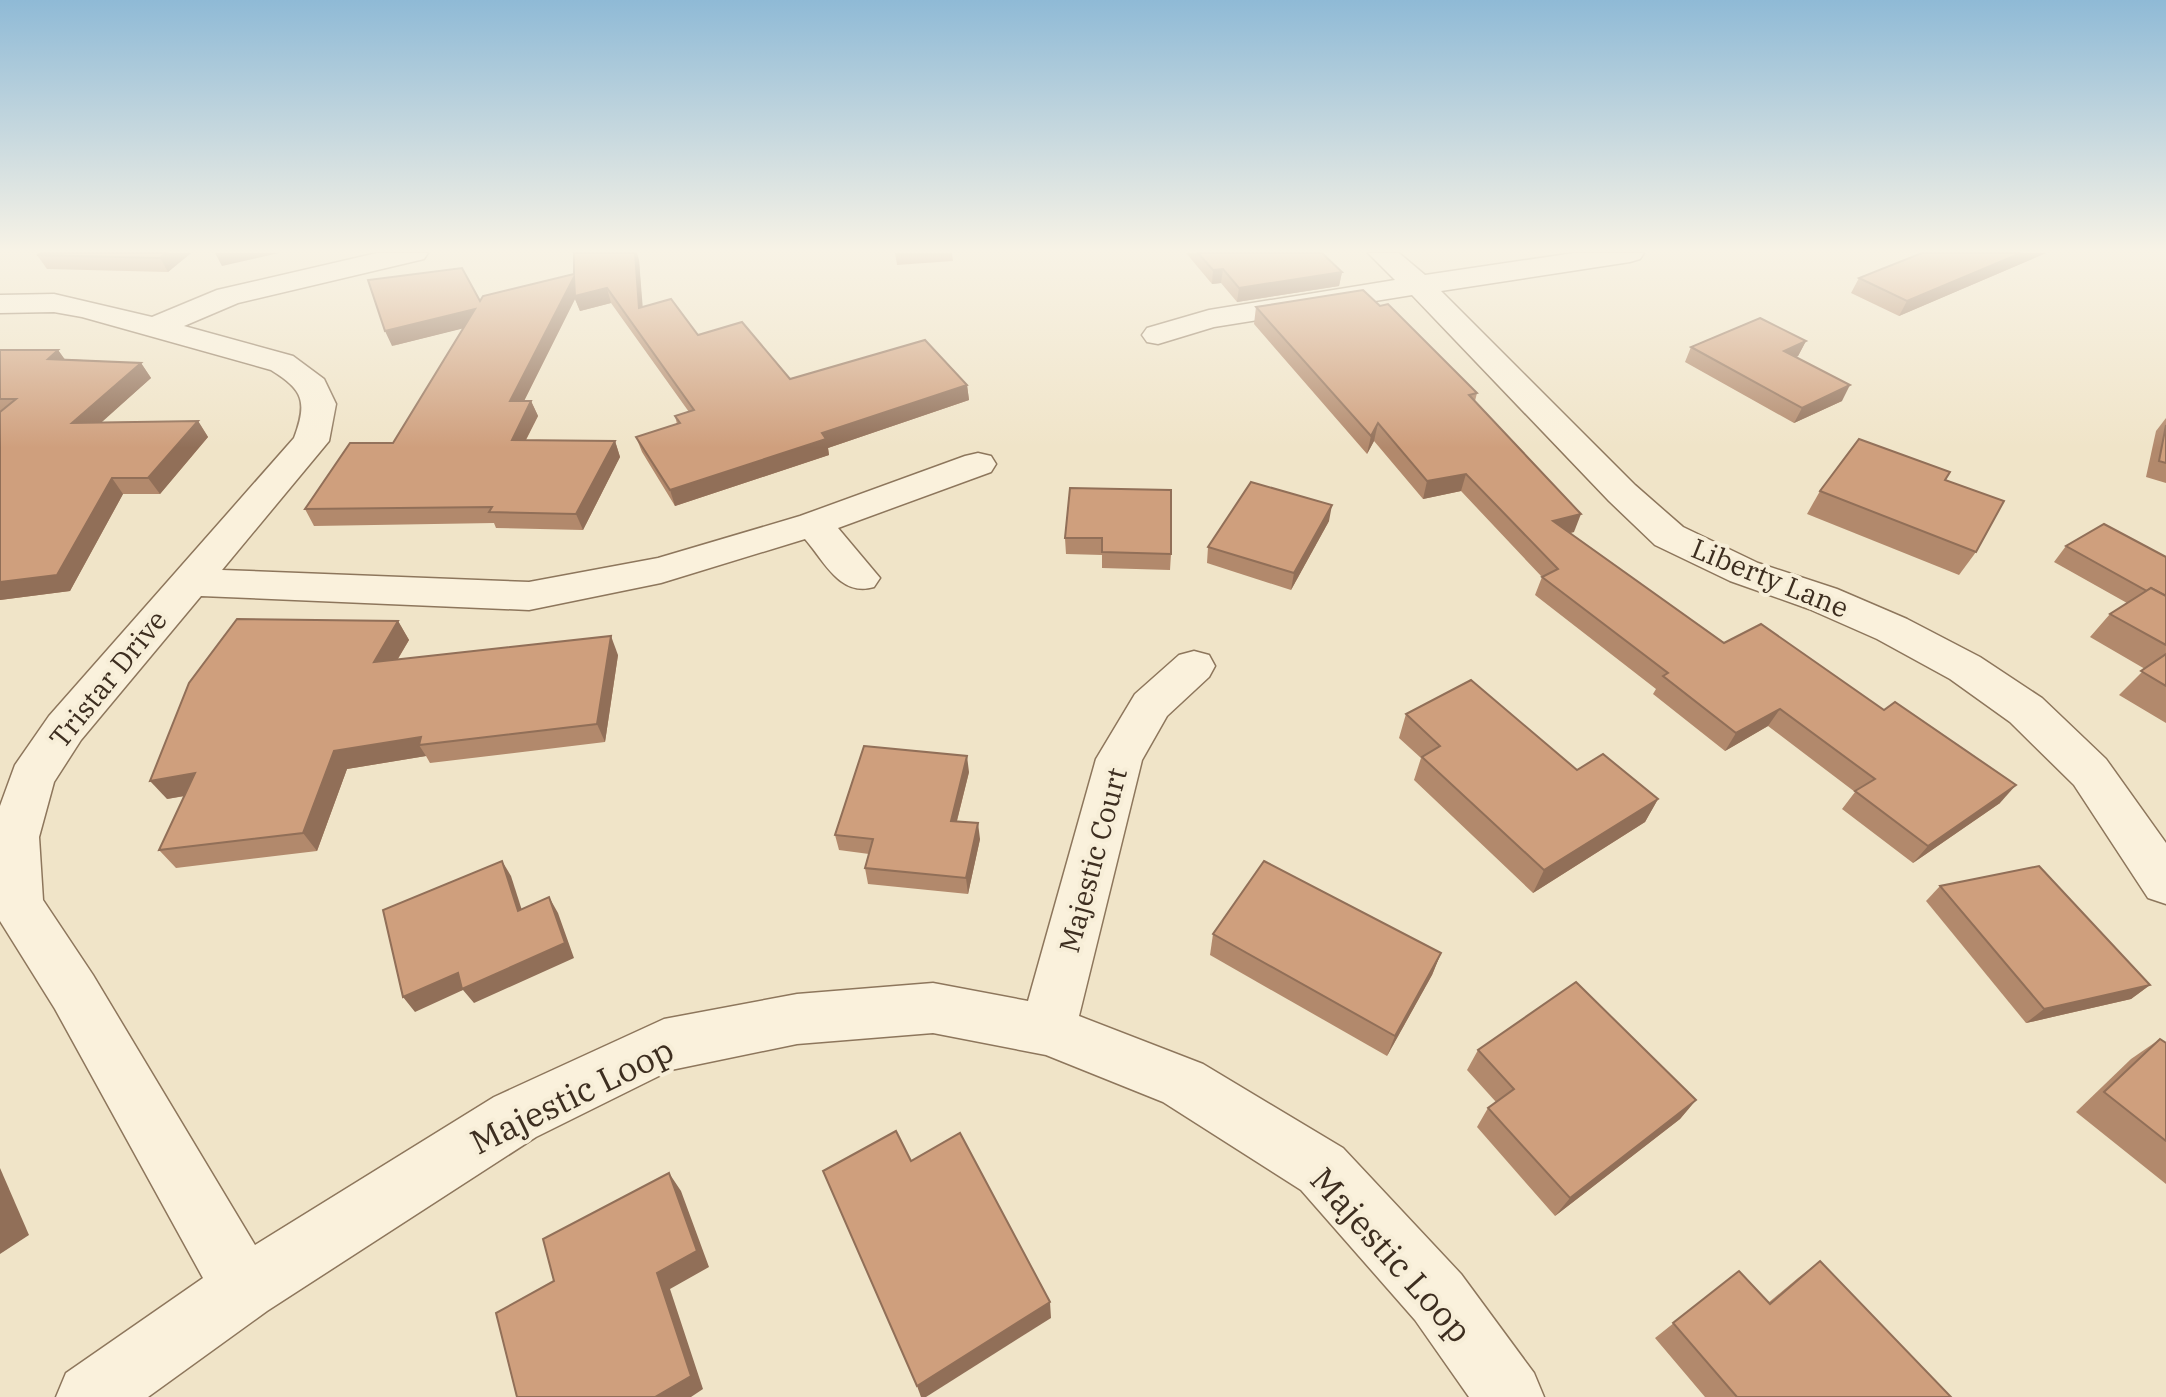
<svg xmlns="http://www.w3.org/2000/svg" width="2166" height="1397" font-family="'IBM Plex Serif',serif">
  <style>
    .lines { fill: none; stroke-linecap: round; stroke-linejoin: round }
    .minor-casing { stroke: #8d765c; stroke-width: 3 }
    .minor { fill: #faf1dc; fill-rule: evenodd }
    .wall { fill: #b2896c }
    .shaded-wall { fill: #916f58 }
    .building { fill: #cf9f7d; stroke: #916f58; stroke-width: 2 }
    .labels { text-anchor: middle; stroke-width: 8; stroke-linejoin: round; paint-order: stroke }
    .street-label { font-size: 28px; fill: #3d2e20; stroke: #f7eed8 }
    .near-street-label { font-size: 34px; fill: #3d2e20; stroke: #f7eed8 }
  </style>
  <rect width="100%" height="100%" fill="#f0e4c8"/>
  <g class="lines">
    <g class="minor-casing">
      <g id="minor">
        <path d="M377 253H428L424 259 238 303 184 326 293 356 324 379 336 404 329 441 222 570 529 582 658 558 800 516 965 456 978 453 991 456 996 464 991 472 838 528 880 578 874 587C840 597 825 562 805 539L661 583 529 610 201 596 81 740 54 782 39 837 43 900 93 975 255 1245 494 1097 664 1019 797 994 933 983 1028 1001 1096 759 1135 694 1179 655 1194 651 1209 655 1215 666 1209 677 1167 716 1142 760 1079 1016 1203 1064 1343 1148 1461 1274 1534 1373 1544 1397H1469L1415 1320 1301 1190 1163 1102 1046 1055 933 1033 797 1044 671 1070 536 1137 267 1311 148 1397H56L66 1373 203 1278 55 1009 0 921V806L15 765 49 716 294 438C308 401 303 390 271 370L82 317 54 312 0 313V295L54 294 152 317 217 290Z"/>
        <path d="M1368 253H1399L1425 275 1574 253H1644L1640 259 1630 262 1441 291 1635 485 1683 527 1758 563 1837 589 1907 619 1980 657 2042 698 2106 759 2166 843V904L2148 898 2074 785 2010 722 1950 679 1877 639 1809 609 1730 581 1655 545 1609 501 1412 295 1214 327 1158 344 1147 342 1142 335 1147 328 1209 310 1395 280Z"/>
      </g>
    </g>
    <use href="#minor" class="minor"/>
  </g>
  <g class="wall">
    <path d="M41 253H191L168 272 47 269 37 255Z"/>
    <path d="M895 253H952L953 261 897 265Z"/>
    <path d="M1186 253H1322L1342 272 1339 286 1237 302 1221 283 1212 284Z"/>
    <path d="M1922 253H2046L1899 316 1851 293 1859 278Z"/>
    <path d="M639 260 642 307 790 379 967 385 969 400 828 448 829 455 675 506 642 452 636 437 677 424 675 416 689 412 611 303 580 311 575 299 524 401H531L538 416 526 440 615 441 620 457 583 530 496 528 494 523 314 526 305 509 393 443 463 328 392 346Z"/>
    <path d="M1256 307 1477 393 1475 401 1574 532 1570 533 1724 643 2000 803 1913 863 1842 809 1855 792 1768 726 1725 751 1653 694 1656 689 1535 595 1542 577 1461 491 1423 499 1374 441 1367 454 1254 324Z"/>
    <path d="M1806 341 1798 356 1796 357 1842 401 1794 423 1685 362 1691 347Z"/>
    <path d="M0 350H58L64 359 141 363 151 378 101 422 198 421 208 437 160 494H123L70 591 0 600Z"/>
    <path d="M2166 418V483L2146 477 2156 431Z"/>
    <path d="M1945 480 1976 552 1959 575 1807 514 1820 491Z"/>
    <path d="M1070 488 1171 554 1170 570 1102 568V555L1066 554 1065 538Z"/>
    <path d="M1329 521 1291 590 1207 563 1208 547Z"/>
    <path d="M2066 546 2166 557V723L2119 695 2145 669 2090 637 2110 614 2127 603 2054 562Z"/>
    <path d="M398 621 409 640 398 659 618 655 605 742 430 763 426 756 347 769 317 851 176 868 159 850 185 796 167 799Z"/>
    <path d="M1406 714 1577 770 1658 799 1645 822 1533 893 1414 780 1421 758 1399 738Z"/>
    <path d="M969 772 957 821 980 839 968 894 868 884 865 868 869 854 839 850 835 835Z"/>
    <path d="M1940 886 2150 985 2131 999 2026 1023 1926 901Z"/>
    <path d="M1213 934 1441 953 1432 975 1387 1056 1210 955Z"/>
    <path d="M2160 1039 2166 1043V1184L2076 1112 2131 1059Z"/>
    <path d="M1478 1050 1696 1100 1680 1119 1555 1216 1477 1127 1488 1108 1496 1102 1467 1070Z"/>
    <path d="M1820 1261 1951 1397H1705L1655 1338 1739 1271 1768 1303 1798 1278Z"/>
  </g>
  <g class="shaded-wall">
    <path d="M166 253H191L168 272 160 258Z"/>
    <path d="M215 253H279L222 266Z"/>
    <path d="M635 253H637L639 260 644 323 639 308Z"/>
    <path d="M2021 253H2046L1899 316 1907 301Z"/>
    <path d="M1223 269 1221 283 1212 284 1213 270Z"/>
    <path d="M1342 272 1339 286 1237 302 1239 288Z"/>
    <path d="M574 277 607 288 611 303 580 311 575 299 516 417 510 401Z"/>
    <path d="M475 309 481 324 392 346 385 331Z"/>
    <path d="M1806 341 1798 356 1777 366 1784 351Z"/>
    <path d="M58 350 69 365 48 359Z"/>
    <path d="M141 363 151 378 83 439 72 423Z"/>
    <path d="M967 385 969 400 828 448 829 455 675 506 670 490 822 433Z"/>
    <path d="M1850 385 1842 401 1794 423 1802 408Z"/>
    <path d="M531 401 538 416 518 455 512 440Z"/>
    <path d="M198 421 208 437 160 494 148 478Z"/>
    <path d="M1378 423 1374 441 1367 454 1371 436Z"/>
    <path d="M615 441 620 457 583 530 576 514Z"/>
    <path d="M1466 474 1461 491 1423 499 1427 481Z"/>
    <path d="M112 478 123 494 70 591 0 600V582Z"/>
    <path d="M1332 505 1329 521 1291 590 1294 573Z"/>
    <path d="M1581 514 1574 532 1547 538 1553 521Z"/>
    <path d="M398 621 409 640 385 680 374 662Z"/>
    <path d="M611 636 618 655 605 742 597 724Z"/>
    <path d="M1780 709 1768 726 1725 751 1736 733Z"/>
    <path d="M421 737 419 745 426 756 347 769 317 851 303 833 334 751Z"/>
    <path d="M967 756 969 772 953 836 951 821Z"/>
    <path d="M195 773 211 791 167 799 150 781Z"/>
    <path d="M2016 785 2000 803 1913 863 1928 846Z"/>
    <path d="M1658 799 1645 822 1533 893 1544 870Z"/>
    <path d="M978 823 980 839 968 894 966 878Z"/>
    <path d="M502 861 511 876 527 926 518 911Z"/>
    <path d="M549 897 558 913 574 958 474 1003 463 990 415 1012 403 997 458 973Z"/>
    <path d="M1441 953 1432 975 1387 1056 1395 1036Z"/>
    <path d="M2150 985 2131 999 2026 1023 2044 1009Z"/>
    <path d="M1696 1100 1680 1119 1555 1216 1570 1198Z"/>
    <path d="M0 1168 29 1235 0 1254Z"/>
    <path d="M669 1173 681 1191 709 1267 670 1289 703 1389 691 1397H655L657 1273Z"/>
    <path d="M1050 1302 1051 1318 926 1397H921L917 1386Z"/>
  </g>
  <g class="building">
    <path d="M41 253H166L160 258 37 255Z"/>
    <path d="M574 253H635L639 308 671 299 698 335 742 322 790 379 925 340 967 385 822 433 826 439 670 490 636 437 680 423 675 416 694 410 607 288 575 296 574 277 510 401H531L512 440 615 441 576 514 489 512 492 507 305 509 350 443H393L475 309 385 331 368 280 462 268 480 301 483 296 574 274Z"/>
    <path d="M1198 253H1322L1342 272 1239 288 1223 269 1213 270Z"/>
    <path d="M1922 253H2021L1907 301 1859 278Z"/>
    <path d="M1363 290 1380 306 1388 304 1477 393 1469 395 1581 514 1553 521 1724 643 1761 624 1884 710 1895 702 2016 785 1928 846 1855 791 1875 779 1780 709 1736 733 1663 676 1668 673 1542 577 1558 569 1466 474 1427 481 1378 423 1371 436 1256 307Z"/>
    <path d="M1760 318 1806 341 1784 351 1850 385 1802 408 1691 347Z"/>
    <path d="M0 350H58L48 359 141 363 72 423 198 421 148 478H112L57 575 0 582V412L16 399H0Z"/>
    <path d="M2166 425V463L2159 461Z"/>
    <path d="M1859 439 1950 472 1945 480 2004 501 1976 552 1820 491Z"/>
    <path d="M1251 482 1332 505 1294 573 1208 547Z"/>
    <path d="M1070 488 1171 490V554L1102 552V538H1065Z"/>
    <path d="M2104 524 2166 557V596L2151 588 2147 591 2066 546Z"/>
    <path d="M2151 588 2166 596V645L2110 614Z"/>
    <path d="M237 619 398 621 374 662 611 636 597 724 419 745 421 737 334 751 303 833 159 850 195 773 150 781 189 683Z"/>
    <path d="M2166 654V686L2141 671Z"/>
    <path d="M1471 680 1577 770 1603 754 1658 799 1544 870 1422 757 1440 746 1406 714Z"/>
    <path d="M864 746 967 756 951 821 978 823 966 878 865 868 873 839 835 835Z"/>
    <path d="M502 861 518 911 549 897 565 943 462 989 458 973 403 997 383 910Z"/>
    <path d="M1264 861 1441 953 1395 1036 1213 934Z"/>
    <path d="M2039 866 2150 985 2044 1009 1940 886Z"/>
    <path d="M1576 982 1696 1100 1570 1198 1488 1108 1514 1089 1478 1050Z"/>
    <path d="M2160 1039 2166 1043V1141L2104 1092Z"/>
    <path d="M896 1131 911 1161 960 1133 1050 1302 917 1386 823 1171Z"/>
    <path d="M669 1173 697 1251 657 1273 691 1376 655 1397H517L496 1313 554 1281 543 1239Z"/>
    <path d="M1820 1261 1951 1397H1737L1673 1323 1739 1271 1770 1304Z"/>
  </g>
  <linearGradient id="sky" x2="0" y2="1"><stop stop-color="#8fbad6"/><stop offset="0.56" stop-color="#f8f3e6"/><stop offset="1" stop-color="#f8f3e6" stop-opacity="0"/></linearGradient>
  <rect width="2166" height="448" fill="url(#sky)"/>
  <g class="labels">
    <g class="street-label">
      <text transform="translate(1770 578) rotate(22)" y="10">Liberty Lane</text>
      <text transform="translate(108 679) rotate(-51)" y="10">Tristar Drive</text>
      <text transform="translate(1093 860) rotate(-75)" y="10">Majestic Court</text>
    </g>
    <g class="near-street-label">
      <text transform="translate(572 1096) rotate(-26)" y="12">Majestic Loop</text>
      <text transform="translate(1391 1255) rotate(48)" y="12">Majestic Loop</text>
    </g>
  </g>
</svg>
